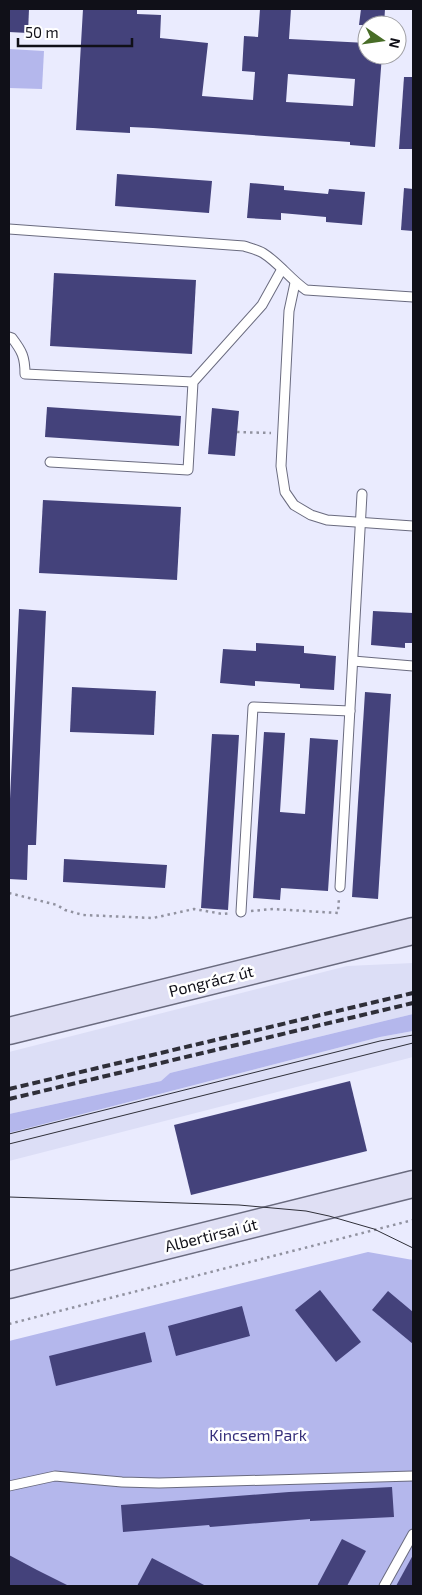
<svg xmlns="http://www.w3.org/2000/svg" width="422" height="1595" font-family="'Exo 2',sans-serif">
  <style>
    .built { fill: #dcdef6 }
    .green { fill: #b4b7ec }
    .building { fill: #44427b; fill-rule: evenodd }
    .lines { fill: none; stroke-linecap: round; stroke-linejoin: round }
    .lane-casing { stroke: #6a6b7f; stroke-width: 11 }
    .secondary-casing { stroke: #6a6b7f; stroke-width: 29 }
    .path { stroke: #9192a0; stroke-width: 2.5; stroke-dasharray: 2.5 4; stroke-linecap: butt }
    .lane { stroke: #fff; stroke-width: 9 }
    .secondary { stroke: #dfdff4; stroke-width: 26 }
    .tram { stroke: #2f2f39; stroke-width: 1 }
    .rail { stroke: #2f2f39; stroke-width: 4; stroke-dasharray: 8 4; stroke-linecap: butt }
    .labels { text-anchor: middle; stroke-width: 5; stroke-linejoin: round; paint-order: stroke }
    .street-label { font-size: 16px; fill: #101018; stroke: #fff }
    .park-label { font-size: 16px; fill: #37307b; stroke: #fff }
  </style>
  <rect width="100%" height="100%" fill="#eaebfe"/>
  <g class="built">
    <path d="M413 963V1014L170 1073 161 1081 9 1114V1052L347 966Z"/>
    <path d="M413 1031V1057L9 1161V1133L380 1037Z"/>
  </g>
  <g class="green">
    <path d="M9 49 44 51 42 89 9 88Z"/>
    <path d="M413 1014V1031L380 1037 9 1133V1114L161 1081 170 1073Z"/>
    <path d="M368 1252 413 1260V1586H9V1341Z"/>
  </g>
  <g class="building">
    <path d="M9 9H29L28 33 9 32Z"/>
    <path d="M83 9H137V14L161 15 160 38 208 43 202 96 253 100 255 72 242 71 244 36 258 37 260 9H291L289 39 367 43V55H382L375 147 350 145V142L153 128 130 127V133L76 130ZM288 74 355 79 353 106 286 102Z"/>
    <path d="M361 9H385L384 25H359Z"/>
    <path d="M404 77H413V149H399Z"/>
    <path d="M117 174 212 181 209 213 115 206Z"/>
    <path d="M250 183 284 186V190L328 194 329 189 365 192 362 225 326 222V217L281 213V220L247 218Z"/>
    <path d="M404 188 413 189V231L401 230Z"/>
    <path d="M54 273 196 280 192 354 50 346Z"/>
    <path d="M47 407 181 416 179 446 45 437Z"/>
    <path d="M212 408 239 411 235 456 208 454Z"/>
    <path d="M43 500 181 507 177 580 39 573Z"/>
    <path d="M19 609 46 611 36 845H28L27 880 9 879V820Z"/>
    <path d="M373 611 413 613V643H405V648L371 645Z"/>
    <path d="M256 643 304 646V653L336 656 334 690 300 688V684L255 681V686L220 683 223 649 256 651Z"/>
    <path d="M72 687 156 691 154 735 70 732Z"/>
    <path d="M365 692 391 694 378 899 352 897Z"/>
    <path d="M264 732 285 733 280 812 305 814 310 738 338 740 328 891 281 888 280 900 253 898Z"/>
    <path d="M212 734 239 735 228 910 201 908Z"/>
    <path d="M64 859 167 865 165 888 63 882Z"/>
    <path d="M350 1081 367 1151 191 1195 174 1125Z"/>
    <path d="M320 1290 361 1342 336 1362 295 1310Z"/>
    <path d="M388 1291 413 1312V1344L372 1310Z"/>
    <path d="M242 1306 250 1336 176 1356 168 1326Z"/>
    <path d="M145 1332 152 1362 56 1386 49 1356Z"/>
    <path d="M392 1487 394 1517 310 1521V1519L210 1527 209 1525 123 1532 121 1505 289 1492Z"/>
    <path d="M342 1539 366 1551 347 1586H317Z"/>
    <path d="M9 1555 37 1570 69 1586H9Z"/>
    <path d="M413 1555V1586H396Z"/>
    <path d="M152 1558 206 1586H137Z"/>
  </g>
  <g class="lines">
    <g class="lane-casing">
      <g id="lane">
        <path d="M9 229 244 246C250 248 258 250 263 253 279 263 290 279 306 290L413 297"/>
        <path d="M295 283 289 311 281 466 285 492 294 505 311 515 327 520 413 526"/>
        <path d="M9 337 12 338C22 351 25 357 25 374L193 382"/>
        <path d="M50 462 188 470 193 382 262 305 282 269"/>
        <path d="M353 661 413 666"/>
        <path d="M340 887 362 494"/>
        <path d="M241 912 253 707 350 711"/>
        <path d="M9 1486 55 1476 122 1482 159 1483 413 1476"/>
        <path d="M384 1586 413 1534"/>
      </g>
    </g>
    <g class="secondary-casing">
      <g id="secondary">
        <path d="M9 1031 413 931"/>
        <path d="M9 1285 413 1184"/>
      </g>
    </g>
    <g class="path">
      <path d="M237 432 271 433"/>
      <path d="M9 893 57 905 65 910 83 915 153 918 194 909 223 914 231 913"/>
      <path d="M251 911 273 909 338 913 339 898"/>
      <path d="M9 1324 413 1220"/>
    </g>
    <use href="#lane" class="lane"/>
    <use href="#secondary" class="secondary"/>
    <g class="tram">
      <path d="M9 1134 380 1041 413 1035"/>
      <path d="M9 1144 413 1043"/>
      <path d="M9 1197 239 1205 306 1211 329 1216 374 1229 413 1248"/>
    </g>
    <g class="rail">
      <path d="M9 1089 413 993"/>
      <path d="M9 1099 413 1003"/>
    </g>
  </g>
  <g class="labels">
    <g class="street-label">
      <text transform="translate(211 981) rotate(-14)" y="6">Pongrácz út</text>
      <text transform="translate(211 1235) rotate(-14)" y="6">Albertirsai út</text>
    </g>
    <g class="park-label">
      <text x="258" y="1441">Kincsem Park</text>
    </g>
  </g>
  <rect width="422" height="1595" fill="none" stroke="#101018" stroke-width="20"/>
  <g transform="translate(382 40) rotate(103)"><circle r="24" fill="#ffffff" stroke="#9f9fa3"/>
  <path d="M0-4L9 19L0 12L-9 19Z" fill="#486d27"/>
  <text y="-8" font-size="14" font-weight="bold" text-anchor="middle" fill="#101018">N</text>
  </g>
  <path d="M18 38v8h114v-8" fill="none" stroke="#101018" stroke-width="2.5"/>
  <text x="25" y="38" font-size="15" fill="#101018" stroke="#ffffff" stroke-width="4" paint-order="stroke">50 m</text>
</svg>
